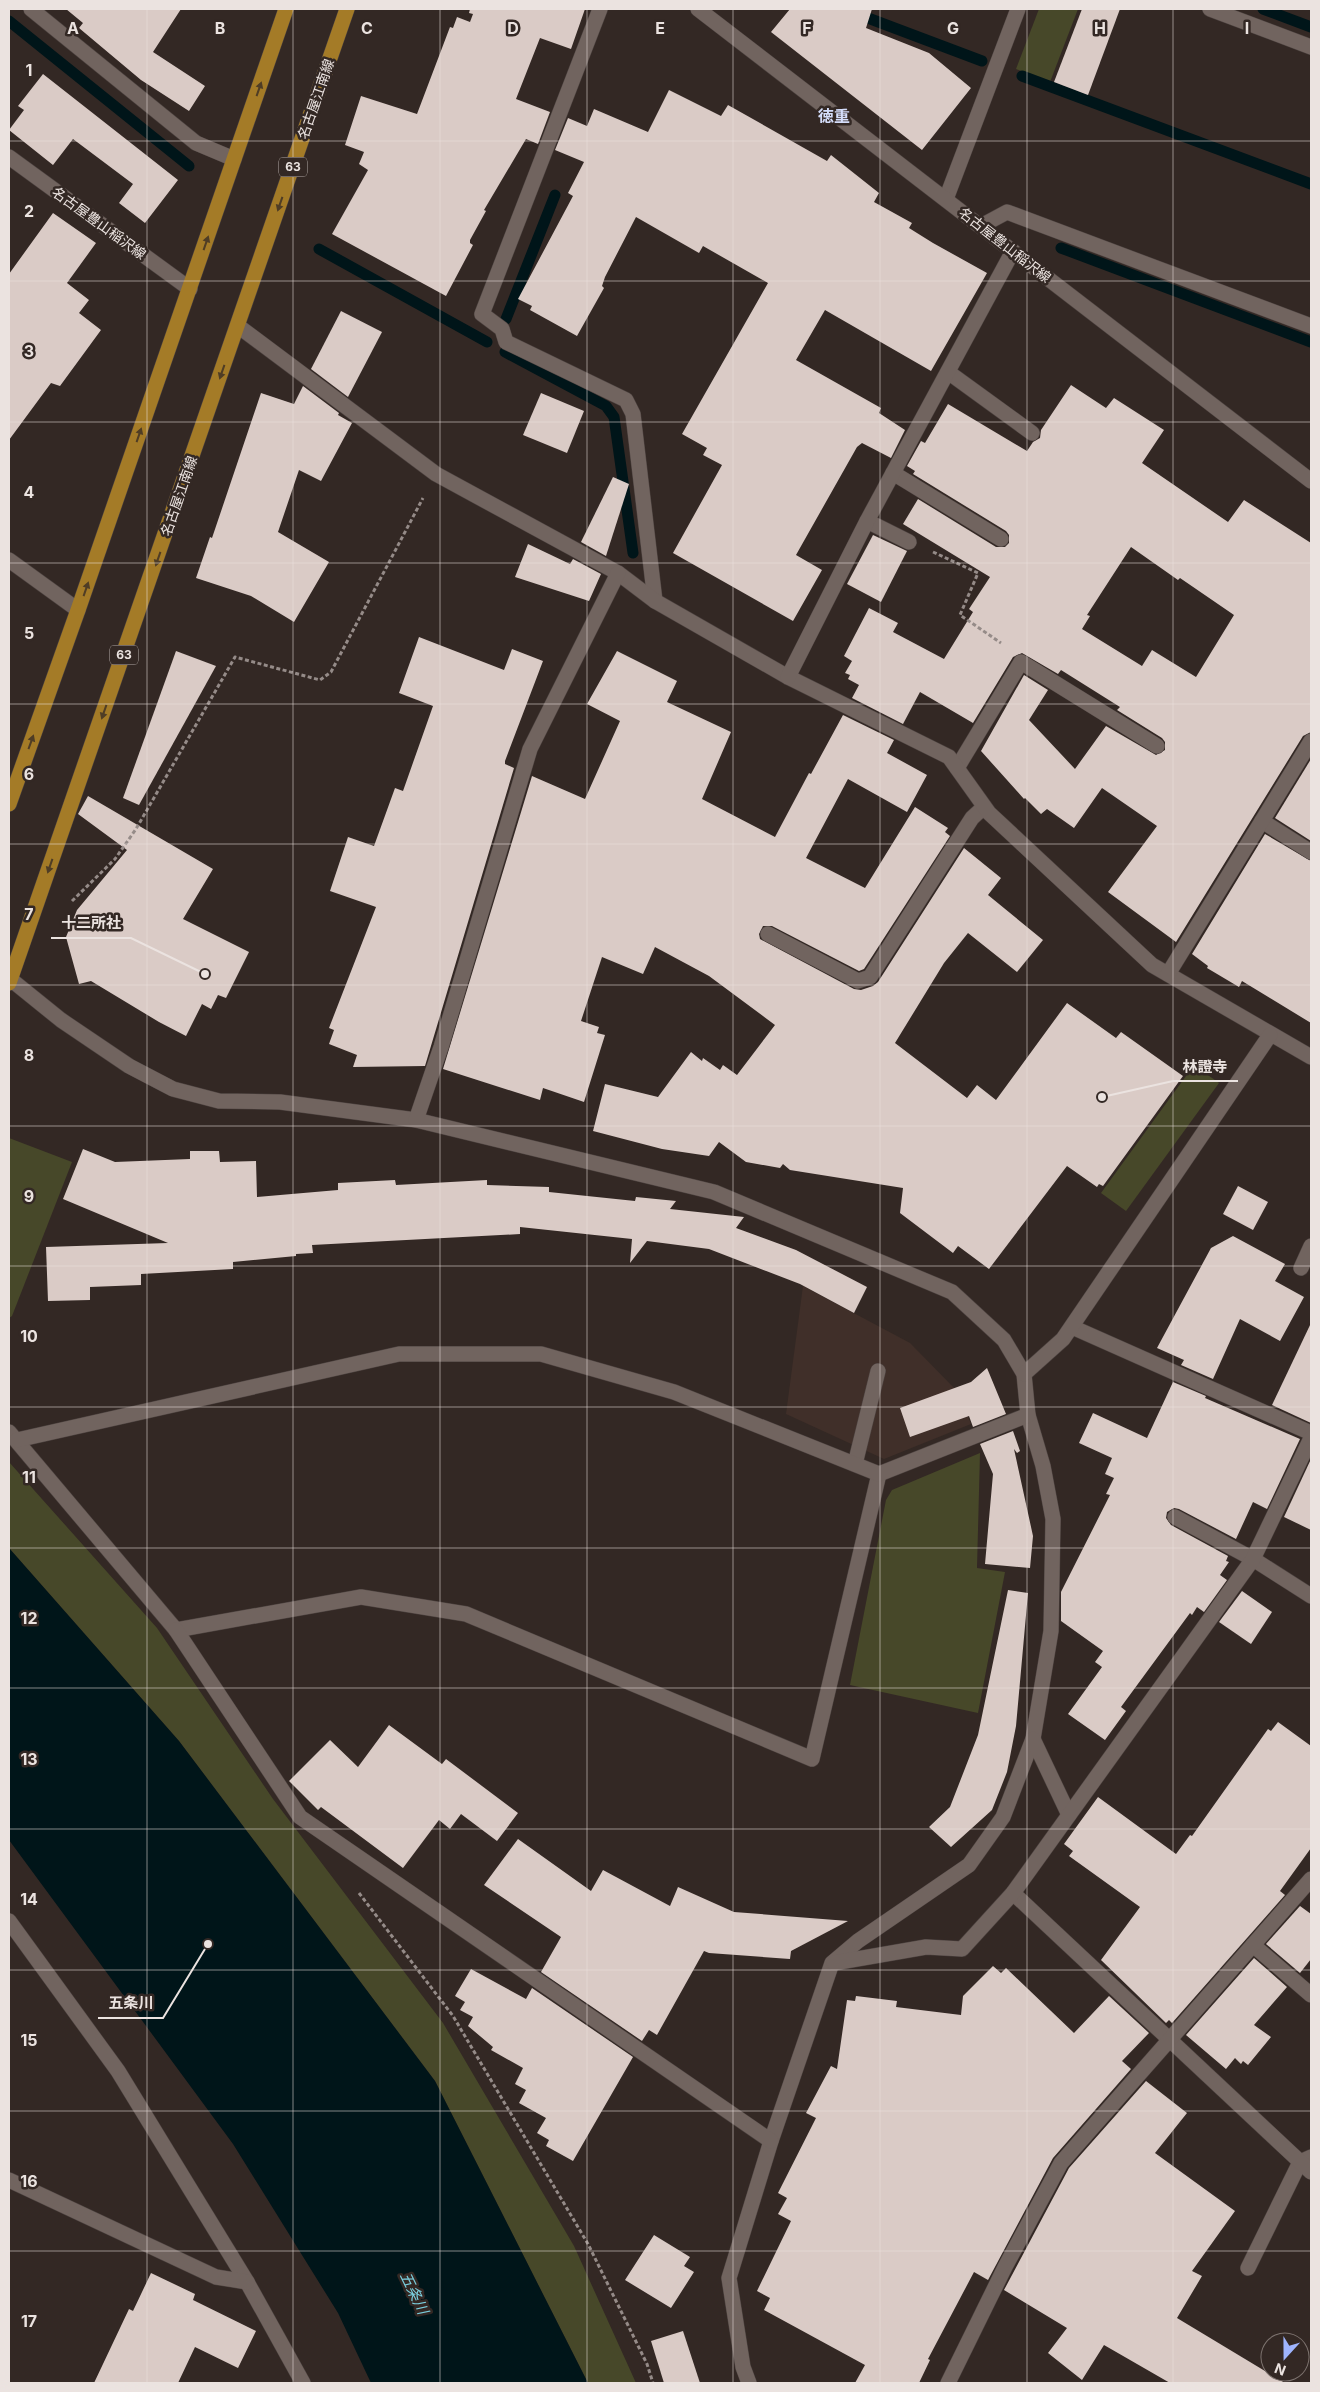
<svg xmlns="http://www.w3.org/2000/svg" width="1320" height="2392" font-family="Inter,'Noto Sans JP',sans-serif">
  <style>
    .built { fill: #402f29 }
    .green { fill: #474829 }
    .water { fill: #001519 }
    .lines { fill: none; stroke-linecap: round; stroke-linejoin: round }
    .stream { stroke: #001519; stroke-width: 11 }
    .building { fill: #dacbc6; fill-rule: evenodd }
    .lane-casing { stroke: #4d4340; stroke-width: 16 }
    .street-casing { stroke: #4d4340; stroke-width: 16 }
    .secondary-casing { stroke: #4d4340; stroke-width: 16 }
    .primary-casing { stroke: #4d4340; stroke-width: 16 }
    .path { stroke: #958b88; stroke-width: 3; stroke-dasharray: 4 2.5; stroke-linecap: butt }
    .lane { stroke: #71645f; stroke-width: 15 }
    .street { stroke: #71645f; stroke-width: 15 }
    .secondary { stroke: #71645f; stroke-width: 15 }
    .primary { stroke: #a47b27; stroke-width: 15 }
    .oneway { fill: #4f3d25 }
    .grid { fill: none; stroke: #ebe3e0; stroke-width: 1; stroke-opacity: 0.55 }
    .labels { text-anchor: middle; stroke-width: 5; stroke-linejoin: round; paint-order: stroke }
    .shield { fill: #332824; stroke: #b4aba8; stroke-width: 1 }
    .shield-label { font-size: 12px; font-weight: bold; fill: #ebe3e0 }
    .street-label { font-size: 14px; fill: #ebe3e0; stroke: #332824 }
    .water-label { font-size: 15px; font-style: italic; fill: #7bd1e0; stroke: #332824 }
    .quarter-label { font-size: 16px; font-weight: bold; fill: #d4ddfa; stroke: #332824 }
    .grid-label { font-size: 16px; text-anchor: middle; font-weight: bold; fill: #ebe3e0; stroke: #332824; stroke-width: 5; stroke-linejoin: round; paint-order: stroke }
    .leader { fill: none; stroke: #ebe3e0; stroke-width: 2 }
    .callout-dot { fill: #ebe3e0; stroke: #332824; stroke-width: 2 }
    .callout-label { font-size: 15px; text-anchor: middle; font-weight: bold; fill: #ebe3e0; stroke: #332824; stroke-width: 5; stroke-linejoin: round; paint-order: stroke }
  </style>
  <rect width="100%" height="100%" fill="#332824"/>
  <path class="built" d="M803 1286 910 1343 957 1391 971 1424 884 1459 786 1414Z"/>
  <g class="green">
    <path d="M1039 9H1078L1050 82 1016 69Z"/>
    <path d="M1194 1065 1219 1083 1126 1211 1101 1193Z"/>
    <path d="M9 1138 72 1162 12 1316 9 1318Z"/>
    <path d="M980 1453 977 1568 1005 1572 978 1713 850 1685 886 1500 892 1490Z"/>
    <path d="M9 1462 157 1628 273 1799 443 2023 574 2246 636 2383H588L435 2081 179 1741 9 1548Z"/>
  </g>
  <path class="water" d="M9 1548 179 1741 435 2081 588 2383H371L338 2313 233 2144 9 1840Z"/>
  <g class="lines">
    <g class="stream">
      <path d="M844 9 982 61"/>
      <path d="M1263 9 1311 27"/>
      <path d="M9 21 189 166"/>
      <path d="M1022 76 1311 184"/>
      <path d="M1061 248 1311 342"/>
      <path d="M319 249 487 342"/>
      <path d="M506 319 555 195"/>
      <path d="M505 352 606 406 614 417 633 553"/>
    </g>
  </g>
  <g class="building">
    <path d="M66 9H181L153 52 205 86 189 111 141 80 79 28 83 23Z"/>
    <path d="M470 9H585L571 49 540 38 516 99 550 112 538 144 526 139 484 210 486 211 470 240V243L473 245 446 296 332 234 368 170 359 164 364 152 345 145 361 96 417 114 450 27 453 28 457 17 470 22 473 14 469 13Z"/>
    <path d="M790 9H872L866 28 929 53 971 88 922 150 771 32Z"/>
    <path d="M1082 9H1120L1088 95 1054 82Z"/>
    <path d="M43 74 178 180 145 223 119 203 133 184 73 139 53 165 9 130 24 110 18 106Z"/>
    <path d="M669 90 721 116 728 105 827 161 831 155 879 193 874 202 912 223 909 228 933 243 987 273 931 371 825 310 796 360 881 408 879 413 905 430 891 458 862 443 857 447 796 555 822 570 793 621 673 553 722 465 703 455 707 448 682 434 768 283 703 246 699 253 636 217 605 277 602 286 604 288 577 336 530 310 532 306 518 299 573 196 568 193 584 162 555 150 568 118 587 126 594 109 648 132Z"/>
    <path d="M53 213 96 243 67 283 89 300 79 313 101 330 60 386 51 383 9 440V274Z"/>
    <path d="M341 311 382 332 348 397 311 369Z"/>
    <path d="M1071 385 1106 408 1114 398 1164 430 1142 463 1228 522 1244 500 1311 543V732L1303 736 1176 942 1108 892 1157 826 1102 788 1074 828 1047 809 1041 814 1025 798 1024 799 981 751 1024 675 1048 690 1029 720 1075 769 1106 726 1156 755 1165 750V742L1162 738 1117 710 1120 707 1061 670 1058 674 1022 653 1013 657 973 723 920 692 903 724 852 698 859 685 848 679 850 675 845 673 852 661 844 656 869 608 898 623 893 632 944 659 973 612 969 609 990 577 903 524 918 499 996 547H1005L1009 543V535L1006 531 913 474 915 471 907 466 921 441 925 443 948 404 1027 451 1033 442 1040 438 1041 430ZM1131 547 1178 580 1180 578 1234 615 1196 677 1152 650 1142 666 1082 629 1090 616 1087 615Z"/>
    <path d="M303 386 339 413 338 415 352 423 321 481 299 470 278 532 329 562 294 622 251 596 196 578 210 537 212 538 261 393 294 404Z"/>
    <path d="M541 393 584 411 567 453 523 435Z"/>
    <path d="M613 477 629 484 606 556 581 542Z"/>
    <path d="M873 535 907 551 881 602 847 584Z"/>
    <path d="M528 544 570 564 573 559 601 574 589 601 515 577Z"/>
    <path d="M419 637 504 670 512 649 543 661 505 761V764L514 768 425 1066 353 1067 357 1055 329 1044 334 1030 329 1028 376 907 330 891 348 837 374 846 395 788 403 791 433 706 399 693Z"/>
    <path d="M176 651 216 666 139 805 123 798Z"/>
    <path d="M617 651 677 681 667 702 731 732 702 799 775 837 809 773 811 774 843 715 894 740 887 753 927 775 907 812 848 779 806 858 865 888 915 807 948 828 945 832 950 836 864 969 859 971 772 926H763L759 934 760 939 854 989 861 990 873 986 878 982 964 848 1001 878 988 895 1043 940 1017 972 968 933 944 963 895 1043 967 1098 977 1085 996 1100 1067 1003 1116 1038 1121 1032 1183 1076 1103 1186 1099 1184 1097 1187 1067 1166 989 1269 958 1246 953 1253 900 1213 903 1188 790 1170 783 1164 780 1168 746 1162 719 1142 709 1156 662 1149 593 1131 605 1084 658 1097 691 1052 702 1061 703 1058 720 1070 723 1065 737 1075 775 1025 709 976 655 947 643 974 602 957 581 1021 599 1027 597 1033 605 1035 584 1102 543 1088 540 1100 443 1069 532 776 585 799 620 721 587 704Z"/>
    <path d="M1311 759V841L1275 818Z"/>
    <path d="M88 796 213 869 183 919 249 952 226 998 218 995 211 1009 202 1004 186 1036 159 1022 91 981 79 984 66 937 77 910 127 850 78 814Z"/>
    <path d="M1265 834 1311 861V1023L1242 981 1239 987 1207 968 1208 966 1192 954Z"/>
    <path d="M83 1149 115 1162 190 1159V1151H219L220 1162 256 1161 257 1197 338 1190V1183L395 1180 396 1185 487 1180V1185L549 1187V1192L635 1201 636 1197 676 1201 670 1209 744 1217 736 1228 796 1250 867 1287 854 1313 800 1284 709 1249 647 1241 630 1263 632 1239 520 1227V1234L312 1245 313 1253 296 1254V1256L233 1262V1269L141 1274V1285L90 1287V1300L48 1301 46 1247 168 1243 63 1199Z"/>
    <path d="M1238 1186 1268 1202 1253 1230 1223 1214Z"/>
    <path d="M1233 1236 1285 1264 1275 1281 1304 1297 1280 1341 1240 1319 1213 1379 1181 1365 1184 1360 1157 1348 1211 1248Z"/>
    <path d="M1311 1323V1423L1272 1405Z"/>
    <path d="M987 1368 1006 1414 973 1427 969 1416 910 1437 900 1408 971 1382Z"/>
    <path d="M1173 1382 1206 1396 1205 1398 1300 1439 1267 1509 1253 1502 1236 1539 1179 1509 1174 1508 1167 1512 1166 1518 1171 1525 1228 1556 1226 1561 1229 1562 1220 1575 1227 1580 1204 1612 1197 1607 1192 1615 1190 1613 1121 1707 1126 1711 1105 1740 1068 1714 1102 1667 1095 1662 1103 1651 1061 1621V1592L1110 1495 1106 1494 1114 1478 1105 1474 1112 1458 1079 1443 1093 1413 1147 1438Z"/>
    <path d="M1013 1431 1020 1451 1017 1453 1014 1449 1033 1536 1030 1568 985 1564 993 1474 980 1444Z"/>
    <path d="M1311 1459V1530L1284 1517Z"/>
    <path d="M1008 1590 1028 1593 1016 1726 1007 1772 992 1810 951 1847 929 1827 950 1807 978 1735Z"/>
    <path d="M1242 1591 1272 1612 1251 1644 1219 1622Z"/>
    <path d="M1278 1722 1311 1746V1848L1280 1891 1285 1895 1172 2023 1169 2020 1166 2023 1101 1960 1140 1907 1069 1856 1073 1851 1064 1844 1098 1797 1176 1854 1190 1835 1192 1836 1268 1729 1271 1731Z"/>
    <path d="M389 1725 442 1764 446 1759 518 1813 497 1841 461 1814 450 1829 439 1820 403 1868 321 1807 318 1810 289 1781 330 1740 358 1767Z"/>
    <path d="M518 1839 591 1891 603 1870 670 1906 678 1887 734 1912 848 1921 791 1951 790 1959 709 1953 704 1951 657 2035 649 2030 642 2041 541 1972 561 1937 484 1885Z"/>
    <path d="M1300 1906 1311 1914V1959L1300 1973 1266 1944Z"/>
    <path d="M1254 1958 1287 1987 1254 2025 1271 2037 1248 2065 1243 2061 1241 2064 1235 2058 1226 2069 1186 2035Z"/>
    <path d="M993 1966 1001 1973 1006 1968 1074 2033 1109 1996 1149 2033 1122 2061 1131 2069 1053 2158 988 2280 974 2272 928 2359 930 2360 919 2383H855L865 2365 764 2310 770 2298 757 2291 791 2221 778 2214 787 2198 778 2193 816 2118 806 2113 831 2066 837 2069 847 2000 855 2001 856 1996 897 2001 896 2007 961 2015 963 1996Z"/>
    <path d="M471 1969 526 1999 532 1988 633 2057 573 2161 546 2146 549 2140 537 2133 546 2118 519 2103 526 2090 515 2084 523 2068 491 2050 493 2047 468 2026 473 2017 460 2010 465 2002 455 1996Z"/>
    <path d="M1146 2081 1187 2113 1155 2153 1235 2211 1192 2271 1202 2276 1177 2318 1285 2383H1170L1104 2345 1082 2380 1048 2353 1067 2328 1004 2290 1069 2168Z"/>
    <path d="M654 2235 690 2257 684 2266 694 2272 671 2308 625 2280Z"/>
    <path d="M151 2273 195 2294 193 2300 256 2331 238 2368 195 2347 178 2383H94L129 2309 133 2311Z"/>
    <path d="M683 2331 700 2383H664L651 2341Z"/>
  </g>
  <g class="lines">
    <g class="lane-casing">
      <g id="lane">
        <path d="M948 372 1032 433"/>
        <path d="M893 473 1001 539"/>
        <path d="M867 521 909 542"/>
        <path d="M957 768 1021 662 1157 746"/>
        <path d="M1262 821 1311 852"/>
        <path d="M768 934 858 981 870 977 972 818 984 807"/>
        <path d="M1301 1268 1311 1246"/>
        <path d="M855 1464 878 1371"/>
        <path d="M1175 1517 1253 1559"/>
        <path d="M1253 1945 1311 1995"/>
        <path d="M1248 2268 1300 2162 1311 2157"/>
      </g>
    </g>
    <g class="street-casing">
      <g id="street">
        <path d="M31 9 196 143 234 159"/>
        <path d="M600 9 482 314 502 329 506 342 626 400 633 414 655 601"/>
        <path d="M1210 9 1311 47"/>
        <path d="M946 199 1018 9"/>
        <path d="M981 226 1007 212 1311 326"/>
        <path d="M238 326 436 474 618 573 655 601 788 677 949 757 989 813 1152 965 1311 1057"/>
        <path d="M9 560 78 610"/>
        <path d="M788 677 867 521 1013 251"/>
        <path d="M1168 974 1311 741"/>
        <path d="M9 978 61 1020 129 1066 173 1089 219 1101 280 1102 416 1120 714 1192 952 1292 1004 1340 1024 1374 1028 1415 1043 1466 1053 1519 1051 1631 1033 1739 1003 1817 969 1865 858 1941 832 1963 771 2141 729 2278 743 2367 749 2383"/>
        <path d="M416 1120 441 1047 530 749 618 573"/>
        <path d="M1072 1327 1311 1433"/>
        <path d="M1024 1374 1063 1339 1270 1035"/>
        <path d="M9 1432 176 1630 361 1597 466 1614 812 1759 879 1474"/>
        <path d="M17 1440 399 1354H541L674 1392 879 1474 1028 1415"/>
        <path d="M1253 1559 1311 1596"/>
        <path d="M176 1630 300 1817 771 2141"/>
        <path d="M1033 1739 1069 1815"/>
        <path d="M1013 1893 1311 2172"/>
        <path d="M9 1921 118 2071 247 2282 303 2383"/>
        <path d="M834 1963 926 1947 962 1949 1013 1893 1253 1559 1311 1438"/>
        <path d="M9 2180 216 2277 247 2282"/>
        <path d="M948 2383 1005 2267 1061 2163 1311 1879"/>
      </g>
    </g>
    <g class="secondary-casing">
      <g id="secondary">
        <path d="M698 9 1311 481"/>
        <path d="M9 157 190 289"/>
      </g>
    </g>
    <g class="primary-casing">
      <g id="primary">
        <path d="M9 804 78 610 286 9"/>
        <path d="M9 983 347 9"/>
      </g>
    </g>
    <g class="path">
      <path d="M933 552 978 573 960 615 1001 643"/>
      <path d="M72 901 115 859 136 829 235 657 320 680 331 672 423 498"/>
      <path d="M359 1893 453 2016 588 2244 647 2364 653 2383"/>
    </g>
    <use href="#lane" class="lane"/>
    <use href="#street" class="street"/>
    <use href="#secondary" class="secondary"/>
    <use href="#primary" class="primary"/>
  </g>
  <defs><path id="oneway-solid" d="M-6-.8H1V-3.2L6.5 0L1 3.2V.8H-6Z" transform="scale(1.25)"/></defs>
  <g class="oneway">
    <use href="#oneway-solid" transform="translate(259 89) rotate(-71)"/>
    <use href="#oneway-solid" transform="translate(280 204) rotate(109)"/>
    <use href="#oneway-solid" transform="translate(206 243) rotate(-71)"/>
    <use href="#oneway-solid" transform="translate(222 372) rotate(109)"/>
    <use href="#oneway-solid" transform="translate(139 435) rotate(-71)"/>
    <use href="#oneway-solid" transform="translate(158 559) rotate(109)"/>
    <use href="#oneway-solid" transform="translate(86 589) rotate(-71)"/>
    <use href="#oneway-solid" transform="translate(104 712) rotate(109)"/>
    <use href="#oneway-solid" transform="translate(31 742) rotate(-70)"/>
    <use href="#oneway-solid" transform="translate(50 866) rotate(109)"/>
  </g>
  <path class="grid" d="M147 9V2383M293 9V2383M440 9V2383M587 9V2383M733 9V2383M880 9V2383M1027 9V2383M1173 9V2383M9 141H1311M9 281H1311M9 422H1311M9 563H1311M9 704H1311M9 844H1311M9 985H1311M9 1126H1311M9 1266H1311M9 1407H1311M9 1548H1311M9 1688H1311M9 1829H1311M9 1970H1311M9 2111H1311M9 2251H1311"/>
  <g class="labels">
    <g class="shield">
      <rect x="279" y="157.5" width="28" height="19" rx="4"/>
      <rect x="110" y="645.5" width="28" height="19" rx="4"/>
    </g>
    <g class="shield-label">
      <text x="293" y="171">63</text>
      <text x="124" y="659">63</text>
    </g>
    <g class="street-label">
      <text transform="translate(316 99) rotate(-71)" y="5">名古屋江南線</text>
      <text transform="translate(99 223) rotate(36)" y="5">名古屋豊山稲沢線</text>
      <text transform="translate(1005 245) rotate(38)" y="5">名古屋豊山稲沢線</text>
      <text transform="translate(179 496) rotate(-71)" y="5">名古屋江南線</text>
    </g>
    <g class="water-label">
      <text transform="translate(414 2293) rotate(64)" y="5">五条川</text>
    </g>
    <g class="quarter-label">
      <text x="834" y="122">徳重</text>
    </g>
  </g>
  <g class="grid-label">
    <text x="73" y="34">A</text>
    <text x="220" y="34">B</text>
    <text x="367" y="34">C</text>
    <text x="513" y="34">D</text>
    <text x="660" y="34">E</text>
    <text x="807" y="34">F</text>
    <text x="953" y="34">G</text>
    <text x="1100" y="34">H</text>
    <text x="1247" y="34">I</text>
    <text x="29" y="76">1</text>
    <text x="29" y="217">2</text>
    <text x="29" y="357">3</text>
    <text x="29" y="498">4</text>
    <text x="29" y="639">5</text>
    <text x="29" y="780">6</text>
    <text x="29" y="920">7</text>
    <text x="29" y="1061">8</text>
    <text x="29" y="1202">9</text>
    <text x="29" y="1342">10</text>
    <text x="29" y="1483">11</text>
    <text x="29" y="1624">12</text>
    <text x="29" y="1765">13</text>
    <text x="29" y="1905">14</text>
    <text x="29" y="2046">15</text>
    <text x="29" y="2187">16</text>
    <text x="29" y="2327">17</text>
  </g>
  <path class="leader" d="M205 974L131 938H51M1102 1097L1173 1081H1238M208 1944L163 2018H98"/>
  <g class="callout-dot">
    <circle cx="205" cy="974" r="5"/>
    <circle cx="1102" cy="1097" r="5"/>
    <circle cx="208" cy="1944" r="5"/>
  </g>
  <g class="callout-label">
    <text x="91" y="928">十二所社</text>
    <text x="1205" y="1072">林證寺</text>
    <text x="131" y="2008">五条川</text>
  </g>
  <rect width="1320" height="2392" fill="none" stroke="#ebe3e0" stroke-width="20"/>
  <g transform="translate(1285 2357) rotate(201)"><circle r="24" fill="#332824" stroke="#7d736f"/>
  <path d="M0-4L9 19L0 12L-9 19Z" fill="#9eb4fd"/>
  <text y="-8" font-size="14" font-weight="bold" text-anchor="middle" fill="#ebe3e0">N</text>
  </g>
</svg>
